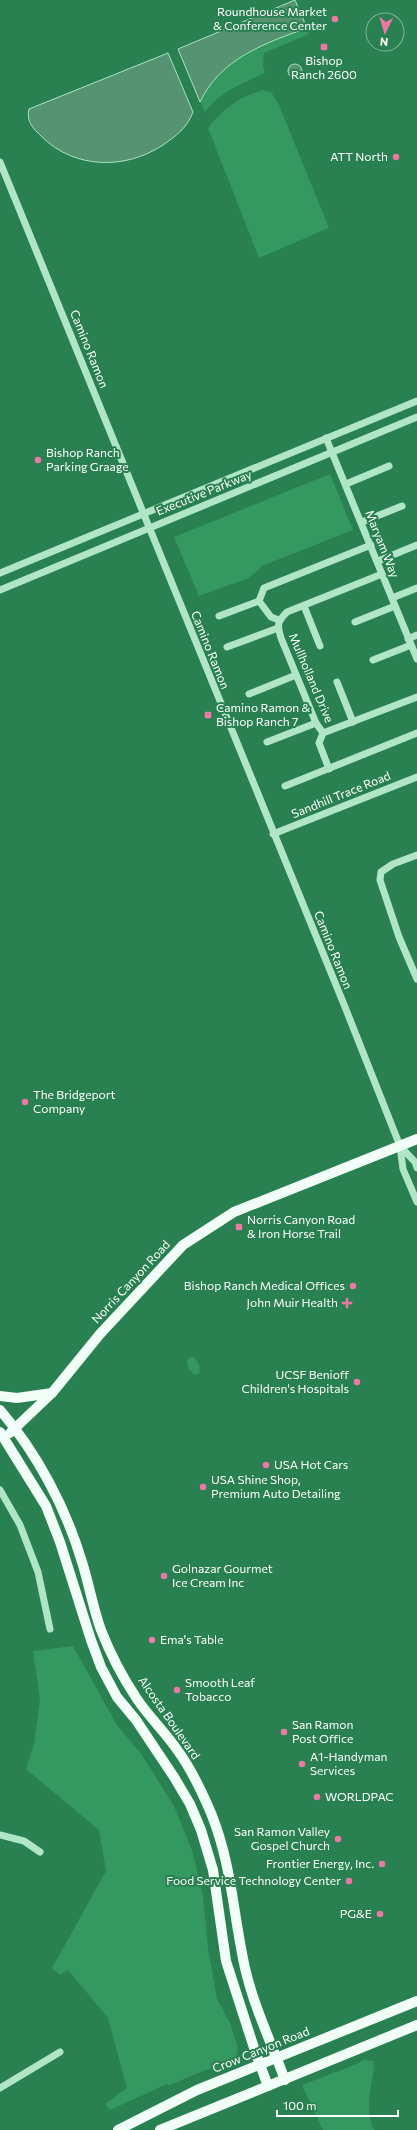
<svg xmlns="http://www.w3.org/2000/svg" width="417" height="2130" font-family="Commissioner,sans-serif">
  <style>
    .green { fill: #349861 }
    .water { fill: #569373; stroke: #a6e6c1 }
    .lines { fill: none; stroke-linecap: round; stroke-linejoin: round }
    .minor { stroke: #b1e5c8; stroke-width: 7 }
    .major { stroke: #f1fdf7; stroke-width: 10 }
    .poi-dot { fill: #ec78a5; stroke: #298051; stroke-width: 1.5 }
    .labels { text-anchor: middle; stroke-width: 4; stroke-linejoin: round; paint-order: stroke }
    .poi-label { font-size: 12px; fill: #fff; stroke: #298051; text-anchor: start }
    .street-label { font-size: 12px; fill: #fff; stroke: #298051 }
  </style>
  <rect width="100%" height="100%" fill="#298051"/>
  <g class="green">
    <path d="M307 28 309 34 264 53 263 66 265 73C242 83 221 91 205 112L200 102C220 59 265 43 307 28Z"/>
    <path d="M263 90 271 92 279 105 329 228 259 258 208 128C223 108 239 97 263 90Z"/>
    <path d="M330 474 353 530 262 566 249 578 199 596 174 537Z"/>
    <path d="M192 1356C197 1359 202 1368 199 1373L194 1375 188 1368 187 1360Z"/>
    <path d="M73 1646 117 1725 142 1755 174 1806 192 1850 203 1896 208 1948 217 1999 230 2023 238 2048 237 2056 231 2059 230 2062 198 2073 168 2086 167 2084 110 2110 105 2104 127 2088 108 2018 68 1970 60 1975 52 1968 106 1871 99 1830 26 1769 34 1744 40 1700 33 1651Z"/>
    <path d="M363 2060 373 2061 374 2065C372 2088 364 2107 374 2130H323L302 2085 357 2064Z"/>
  </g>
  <g class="water">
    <path d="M295 0 307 28C265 43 220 59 200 102L178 49Z"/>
    <path d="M168 53 193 112C187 128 176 136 163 145 125 170 75 169 42 137 33 128 26 122 29 109Z"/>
    <circle cx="295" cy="71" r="7"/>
  </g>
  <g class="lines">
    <g class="minor">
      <path d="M0 162 345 1007 400 1146 403 1169 417 1202"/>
      <path d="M326 438 417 659"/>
      <path d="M346 484 389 466"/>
      <path d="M362 522 402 506"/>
      <path d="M378 561 417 545"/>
      <path d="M0 573 417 401"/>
      <path d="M382 574 287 612C277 622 277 625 281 638L316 723 323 733 417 697"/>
      <path d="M0 590 417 417"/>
      <path d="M392 598 417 588"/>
      <path d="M304 606 320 646"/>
      <path d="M219 616 259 601"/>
      <path d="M279 620 271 617 259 601 264 588 371 545"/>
      <path d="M355 622 395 606"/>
      <path d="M408 639 417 635"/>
      <path d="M227 647 278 628"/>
      <path d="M373 660 411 645"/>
      <path d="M337 682 353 722"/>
      <path d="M249 694 296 675"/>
      <path d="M323 733 319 743 329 769"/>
      <path d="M267 742 316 723"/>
      <path d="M285 786 417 733"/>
      <path d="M273 834 417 777"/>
      <path d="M417 855 393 864 381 872 380 880 399 937 417 979"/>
      <path d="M400 1146 415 1162 417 1168"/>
      <path d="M0 1490 20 1525 38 1572 50 1629"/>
      <path d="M0 1835 24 1841 40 1852"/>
      <path d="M0 2088 60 2052"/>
    </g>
    <g class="major">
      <path d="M0 1396 17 1398 52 1393"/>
      <path d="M0 1410C37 1453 66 1508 82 1562 89 1584 93 1608 101 1630 110 1653 123 1678 137 1699 149 1717 166 1733 178 1751 192 1770 202 1792 211 1813 232 1865 233 1914 245 1968 254 2007 271 2042 285 2080"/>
      <path d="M0 1432 46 1506 60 1542 91 1640 101 1667 117 1697 136 1720 174 1777 190 1804 201 1830 213 1870 226 1961 256 2054 268 2086"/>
      <path d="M10 1433 52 1393 100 1334 183 1245 234 1212 417 1139"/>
      <path d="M118 2130 197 2090 417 2001"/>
      <path d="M160 2130 417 2025"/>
    </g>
  </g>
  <g class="poi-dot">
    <circle cx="335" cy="19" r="4"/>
    <rect x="320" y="43" width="8" height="8" rx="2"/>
    <circle cx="396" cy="157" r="4"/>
    <circle cx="38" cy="460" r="4"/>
    <rect x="204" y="711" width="8" height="8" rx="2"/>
    <circle cx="25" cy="1102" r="4"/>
    <rect x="235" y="1223" width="8" height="8" rx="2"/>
    <circle cx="353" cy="1286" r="4"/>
    <path d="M345 1297h4v4h4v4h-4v4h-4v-4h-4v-4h4z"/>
    <circle cx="357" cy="1382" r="4"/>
    <circle cx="266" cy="1465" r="4"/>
    <circle cx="203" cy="1487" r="4"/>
    <circle cx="164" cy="1576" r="4"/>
    <circle cx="152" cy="1640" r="4"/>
    <circle cx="177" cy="1690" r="4"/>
    <circle cx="284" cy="1732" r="4"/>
    <circle cx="302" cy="1764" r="4"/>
    <circle cx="317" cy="1797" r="4"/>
    <circle cx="338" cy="1839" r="4"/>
    <circle cx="382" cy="1864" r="4"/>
    <circle cx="349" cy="1881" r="4"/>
    <circle cx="380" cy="1914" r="4"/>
  </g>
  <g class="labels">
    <g class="poi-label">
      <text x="327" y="16" text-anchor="end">Roundhouse Market<tspan x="327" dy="14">&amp; Conference Center</tspan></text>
      <text x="324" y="65" text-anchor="middle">Bishop<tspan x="324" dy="14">Ranch 2600</tspan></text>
      <text x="388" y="161" text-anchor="end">ATT North</text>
      <text x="46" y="457">Bishop Ranch<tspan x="46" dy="14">Parking Graage</tspan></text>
      <text x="216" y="712">Camino Ramon &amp;<tspan x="216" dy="14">Bishop Ranch 7</tspan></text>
      <text x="33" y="1099">The Bridgeport<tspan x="33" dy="14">Company</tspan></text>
      <text x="247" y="1224">Norris Canyon Road<tspan x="247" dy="14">&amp; Iron Horse Trail</tspan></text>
      <text x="345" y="1290" text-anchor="end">Bishop Ranch Medical Offices</text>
      <text x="338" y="1307" text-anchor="end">John Muir Health</text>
      <text x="349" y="1379" text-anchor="end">UCSF Benioff<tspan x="349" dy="14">Children's Hospitals</tspan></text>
      <text x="274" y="1469">USA Hot Cars</text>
      <text x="211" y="1484">USA Shine Shop,<tspan x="211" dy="14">Premium Auto Detailing</tspan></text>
      <text x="172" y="1573">Golnazar Gourmet<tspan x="172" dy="14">Ice Cream Inc</tspan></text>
      <text x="160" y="1644">Ema's Table</text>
      <text x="185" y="1687">Smooth Leaf<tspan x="185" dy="14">Tobacco</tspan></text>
      <text x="292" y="1729">San Ramon<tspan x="292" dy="14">Post Office</tspan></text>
      <text x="310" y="1761">A1-Handyman<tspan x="310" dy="14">Services</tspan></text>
      <text x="325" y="1801">WORLDPAC</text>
      <text x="330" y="1836" text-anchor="end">San Ramon Valley<tspan x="330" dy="14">Gospel Church</tspan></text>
      <text x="374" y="1868" text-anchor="end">Frontier Energy, Inc.</text>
      <text x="341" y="1885" text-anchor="end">Food Service Technology Center</text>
      <text x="372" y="1918" text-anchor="end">PG&amp;E</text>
    </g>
    <g class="street-label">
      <text transform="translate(89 349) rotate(68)" y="4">Camino Ramon</text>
      <text transform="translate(204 493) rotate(-22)" y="4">Executive Parkway</text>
      <text transform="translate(382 544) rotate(68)" y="4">Maryam Way</text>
      <text transform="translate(210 650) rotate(68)" y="4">Camino Ramon</text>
      <text transform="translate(311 678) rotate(67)" y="4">Mullholland Drive</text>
      <text transform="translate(341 795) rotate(-22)" y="4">Sandhill Trace Road</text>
      <text transform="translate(333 950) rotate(68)" y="4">Camino Ramon</text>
      <text transform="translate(131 1282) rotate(-47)" y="4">Norris Canyon Road</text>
      <text transform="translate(169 1718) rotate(55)" y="4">Alcosta Boulevard</text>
      <text transform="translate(261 2050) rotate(-22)" y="4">Crow Canyon Road</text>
    </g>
  </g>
  <g transform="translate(385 32) rotate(185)"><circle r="19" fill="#298051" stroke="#7fb397"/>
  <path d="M0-3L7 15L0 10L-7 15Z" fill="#ec78a5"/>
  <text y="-6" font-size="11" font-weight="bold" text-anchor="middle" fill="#ffffff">N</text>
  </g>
  <path d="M277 2110v6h121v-6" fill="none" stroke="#ffffff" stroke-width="2"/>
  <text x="283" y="2110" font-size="12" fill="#ffffff" stroke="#298051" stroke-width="3" paint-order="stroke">100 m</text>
</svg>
